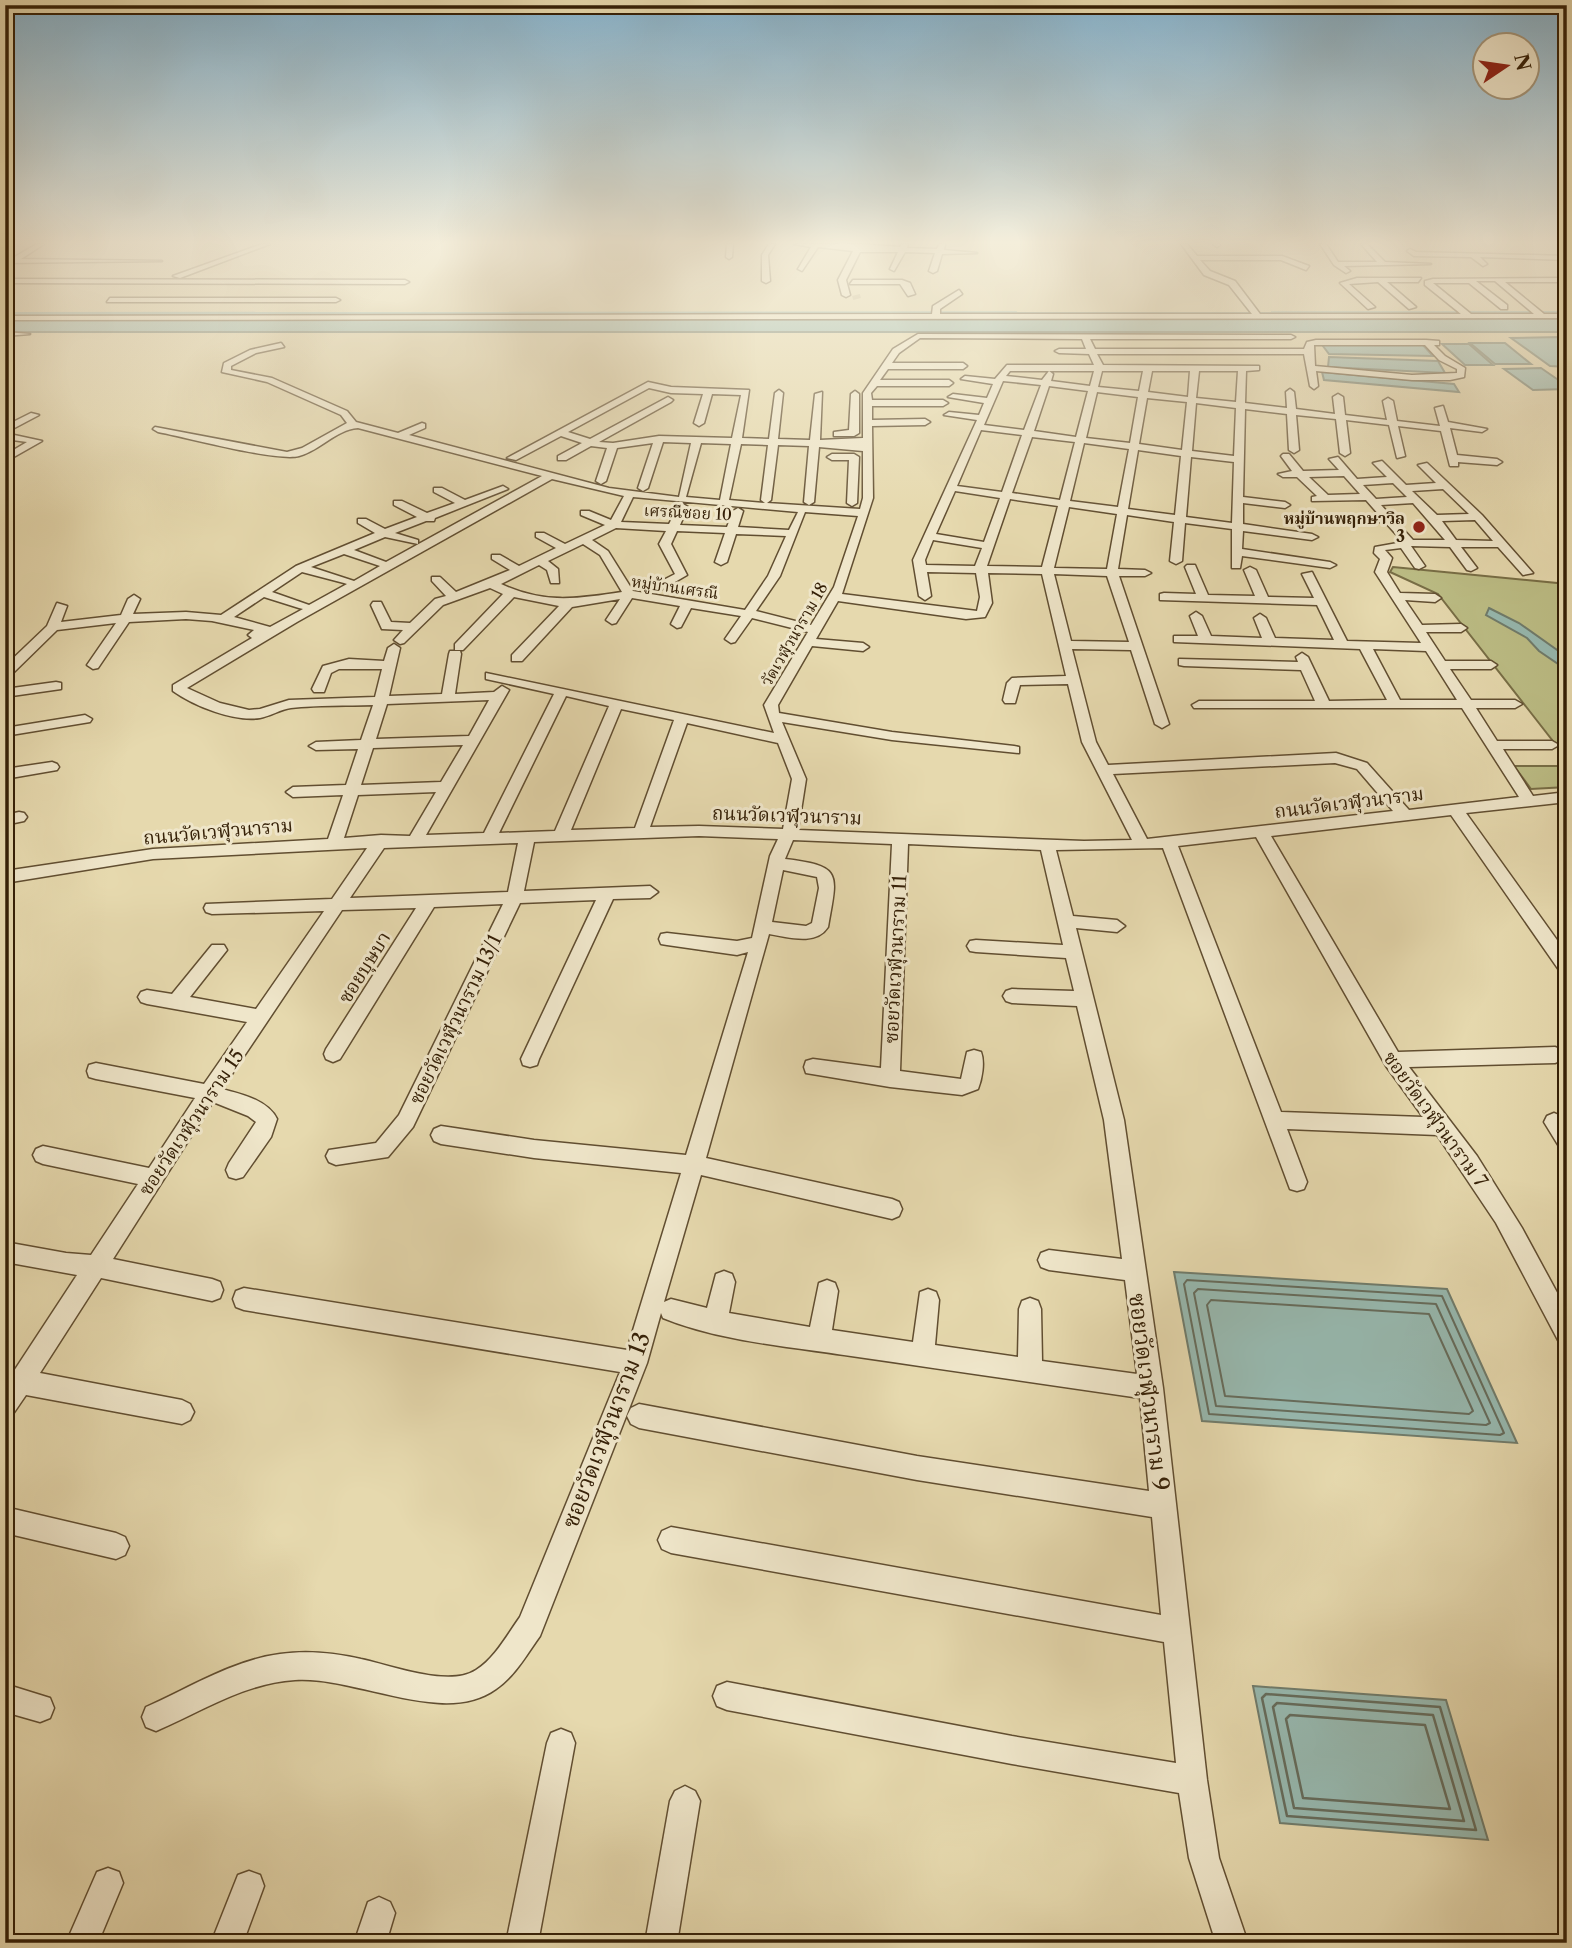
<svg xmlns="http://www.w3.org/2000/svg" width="1572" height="1948" font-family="'Libre Caslon Text','Noto Serif Thai',serif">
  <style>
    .green { fill: #bcbd85; stroke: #786e46; stroke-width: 2 }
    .water { fill: #97b9b0; stroke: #707c6c; stroke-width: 2 }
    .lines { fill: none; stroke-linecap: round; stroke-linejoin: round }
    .shore-far1 { stroke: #666c5c; stroke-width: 2 }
    .shore { stroke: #666c5c; stroke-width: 2.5 }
    .canal { fill: #97b9b0; fill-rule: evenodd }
    .minor-tunnel { stroke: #c3b48d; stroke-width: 8; stroke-dasharray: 8 3.5; stroke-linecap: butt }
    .minor-casing { stroke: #614e31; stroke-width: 3 }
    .minor { fill: #efe6ca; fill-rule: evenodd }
    .poi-dot { fill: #8f2418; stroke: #efe6ca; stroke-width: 2.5 }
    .labels { text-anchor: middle; stroke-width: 6; stroke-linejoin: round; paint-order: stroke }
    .far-street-label { font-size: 16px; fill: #352007; stroke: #efe6ca }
    .far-poi-label { font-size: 16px; font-weight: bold; fill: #352007; stroke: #efe6ca; text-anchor: end }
    .street-label { font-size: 19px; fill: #352007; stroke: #efe6ca }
    .near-street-label { font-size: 23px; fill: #352007; stroke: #efe6ca }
  </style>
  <rect width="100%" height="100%" fill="#e6d9ae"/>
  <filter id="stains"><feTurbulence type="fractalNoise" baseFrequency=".00286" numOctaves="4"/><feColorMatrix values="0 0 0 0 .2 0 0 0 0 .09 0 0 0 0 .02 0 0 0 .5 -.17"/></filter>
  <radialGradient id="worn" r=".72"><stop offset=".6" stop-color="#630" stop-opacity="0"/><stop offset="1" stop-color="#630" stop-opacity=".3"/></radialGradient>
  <g class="green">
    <path d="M1393 567 1567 584V759L1438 594 1390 572Z"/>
    <path d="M1514 766H1567V787L1531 789Z"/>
  </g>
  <g class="water">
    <path d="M1567 319V332H5V320Z"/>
    <path d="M1560 337 1567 342V367L1550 366 1511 338Z"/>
    <path d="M1320 342 1422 344 1433 356 1329 354Z"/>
    <path d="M1470 343H1505L1531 364H1495Z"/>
    <path d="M1442 344H1469L1493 365H1465Z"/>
    <path d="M1329 357 1438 361 1445 373 1328 367Z"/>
    <path d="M1541 368 1567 386V389L1533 390 1504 369Z"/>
    <path d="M1322 372 1454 384 1459 392 1324 380Z"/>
    <path d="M1489 608 1519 623 1567 657V670L1539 651 1527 638 1486 615Z"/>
    <path d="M1174 1272 1447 1289 1517 1443 1202 1421Z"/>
    <path d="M1253 1686 1446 1700 1488 1840 1280 1823Z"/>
  </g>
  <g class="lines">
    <g class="shore-far1">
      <path d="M1187 1280 1442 1296 1504 1433 1500 1435 1209 1414 1184 1284Z"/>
      <path d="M1198 1289 1436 1304 1490 1423 1486 1425 1216 1406 1194 1293Z"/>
      <path d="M1211 1300 1429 1314 1473 1411 1469 1414 1225 1396 1207 1305Z"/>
    </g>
    <g class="shore">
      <path d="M1266 1694 1440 1707 1476 1830 1287 1816 1262 1698Z"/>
      <path d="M1277 1703 1433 1715 1464 1821 1294 1808 1273 1707Z"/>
      <path d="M1290 1715 1425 1725 1450 1809 1303 1798 1286 1719Z"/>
    </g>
    <path class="canal" d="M1567 311V315L5 316V312Z"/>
    <path class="minor-tunnel" d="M856 295 857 299"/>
    <g class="minor-casing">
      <g id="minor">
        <path d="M5 244H11L5 247Z"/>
        <path d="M37 244H44L21 259 162 261 5 263V259H11Z"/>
        <path d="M262 244H270L180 278 173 276Z"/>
        <path d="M727 244H733L732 257 729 259 726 257Z"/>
        <path d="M769 244H775L768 255 770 281 766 283 762 281V255Z"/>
        <path d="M794 244H860L900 247 902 244H908L907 248 937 249 939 244H945L944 250 977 253 942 254 937 271 933 273 929 271 935 253 905 252 894 271 890 269 898 252H860L846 280 850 295 846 297 842 295 838 280 853 251 818 247 802 271 798 269 811 247Z"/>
        <path d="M1181 244H1187L1197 256H1282L1309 266 1306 270 1281 260H1200L1210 271 1235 281 1260 314H1461L1425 285V281L1433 279 1567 278V282H1505L1544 314H1567V318L5 320V316L932 314 933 306 959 290 962 294 940 309V314H1252L1229 285 1204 275ZM1476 281H1495L1534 314H1471L1433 283H1469L1501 309H1507V305Z"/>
        <path d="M1213 244H1219L1220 245 1217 247Z"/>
        <path d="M1320 244H1326L1338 262H1377L1361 244H1367L1385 262 1431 264 1344 266 1350 271 1346 273 1334 265Z"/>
        <path d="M1410 249 1416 252 1567 256V260L1480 257 1487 264 1483 266 1471 257 1414 256 1407 251Z"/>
        <path d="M1357 278H1421L1418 282H1387L1416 307 1409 309 1378 282 1349 284 1375 307 1368 309 1340 283Z"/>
        <path d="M5 279 405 280 409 282 405 284 5 283Z"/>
        <path d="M853 280H902L910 283 915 294 908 296 900 284H850Z"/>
        <path d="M110 298H336L340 300 336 302H107Z"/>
        <path d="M5 332 30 334 5 336Z"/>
        <path d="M918 334 1291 335 1295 337 1291 339H1090L1095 349H1304L1307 342 1316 340H1426L1439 341V345H1434L1445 356 1465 368 1464 377 1450 380H1412L1316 371 1318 386 1314 389 1310 386 1304 354H1097L1103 365 1259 366V370L1246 371 1245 403 1287 408 1286 392 1290 389 1294 392 1296 409 1335 414 1333 397 1338 394 1343 397 1345 415 1387 420 1383 401 1388 398 1393 401 1397 421 1440 426 1435 408 1443 406 1448 422 1487 429 1482 432 1450 428 1457 455 1497 459 1502 462 1497 465 1458 462V466H1450L1441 431 1398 426 1405 456 1397 458 1389 425 1346 420 1350 453 1345 456 1340 453 1336 419 1296 415 1299 450 1294 453 1289 450 1287 414 1245 409 1243 497 1285 502 1290 505 1285 508 1243 503V524L1312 534 1318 537 1312 540 1243 531 1242 549 1330 562 1336 565 1330 568 1242 556 1240 568H1232V529L1185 523 1182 561 1176 564 1170 561 1174 522 1127 515 1118 569 1145 570 1151 573 1145 576H1119L1169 724 1162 728 1155 724 1131 650 1072 649 1096 742 1108 765 1336 753 1367 763 1409 810 1519 797 1462 708H1194L1192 705 1199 701H1315L1301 670 1184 666 1179 665V659L1298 662 1296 657 1302 653 1308 657 1329 701 1387 700 1360 649 1174 642V636H1198L1190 616 1196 612 1202 616 1211 636 1262 638 1254 618 1260 614 1266 618 1275 638 1334 640 1317 605 1160 600V594L1164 593 1196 594 1185 567 1187 565H1195L1208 595 1255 596 1244 570 1250 567 1256 570 1268 597 1314 598 1302 574 1312 572 1347 641 1421 643 1375 572 1380 559 1374 553 1375 547 1403 542 1385 522H1339L1338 520 1343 517 1380 516 1366 500 1312 501V497L1317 496 1297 477H1283L1278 474 1292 471 1281 456 1283 454H1289L1303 471 1339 470 1329 459 1338 457 1357 479 1387 477 1373 463 1382 461 1406 485 1436 483 1418 465 1427 463 1482 515 1533 573 1523 575 1498 547H1461L1477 568 1471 571 1467 570 1450 547 1411 546 1425 566 1419 569 1415 568 1401 548 1385 550 1392 558 1387 572 1400 593 1435 594 1441 598 1435 602 1405 600 1422 625 1461 624 1467 628 1461 632H1426L1445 661H1491L1497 665 1491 669H1450L1471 700H1515L1522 704 1515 708H1476L1497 741H1552L1559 745 1552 749H1503L1533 796 1567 792V802L1466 813 1567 954V975L1561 973 1451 815 1271 836 1398 1052 1555 1047 1562 1050 1564 1055 1562 1060 1555 1063 1409 1067 1477 1156 1522 1228 1567 1311V1345L1559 1342 1496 1223 1437 1135 1287 1129 1307 1182 1304 1189 1297 1191 1290 1189 1163 848 1056 850 1073 916 1117 920 1125 926 1117 932 1076 928 1124 1120 1163 1388 1207 1780 1219 1858 1248 1943H1216L1189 1858 1179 1793 1012 1764 727 1710 717 1706 713 1696 717 1686 727 1682 1012 1736 1176 1763 1164 1642 671 1553 662 1549 658 1540 662 1531 671 1527 1161 1615 1152 1517 917 1480 639 1428 631 1424 627 1416 631 1408 639 1404 917 1456 1149 1491 1140 1398C1043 1384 948 1370 851 1356 791 1347 719 1341 663 1318L661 1313 647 1363 540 1636C527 1654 515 1676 496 1689 444 1727 357 1676 295 1680 244 1683 201 1712 156 1731L146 1727 142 1717 146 1707C189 1688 233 1660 280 1654 307 1650 335 1653 361 1659 390 1665 449 1688 476 1670 495 1658 507 1635 520 1617L620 1372 244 1310 236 1307 233 1299 236 1291 244 1288 627 1350 681 1173 534 1158 441 1144 434 1141 431 1135 434 1129 441 1126 534 1140 686 1155 748 952 737 955 667 945 661 944 659 939 661 934 667 933 737 941 752 938 770 856 778 839 699 836 534 842 524 891 650 886 658 892 650 898 613 899 539 1059 537 1065 530 1067 523 1065 521 1059 596 900 520 903 413 1127 388 1157 336 1165 329 1162 326 1156 329 1150 376 1143 399 1115 503 904 434 907 340 1059 333 1062 326 1059 324 1054 326 1049 416 908 342 910 222 1089C241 1094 268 1100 277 1119L271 1137 243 1177 236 1179 229 1177 226 1170 229 1163 256 1122 248 1116 213 1102 113 1259 212 1279 220 1282 223 1290 220 1298 212 1301 101 1278 40 1373 182 1400 190 1404 194 1412 190 1420 182 1424 26 1395 13 1414 5 1418V1370L14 1371 77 1275 5 1262V1242L66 1253 91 1255 138 1184 43 1164 36 1161 33 1155 36 1149 43 1146 149 1168 195 1098 96 1079 89 1077 87 1071 89 1065 96 1063 204 1084 247 1022 147 1004 141 1002 138 997 141 992 147 990 172 994 212 945H224L227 950 190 997 256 1009 324 911 212 914 206 912 204 908 206 904 332 899 367 848 153 859 5 883V871L153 849 328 839 343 795 293 797 286 792 293 787 346 785 358 749 316 750 309 746 316 742 361 740 373 705C346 706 318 705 291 708 281 709 271 716 260 718 234 722 194 706 173 691V685L252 638 248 635 254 630 212 621 186 619 129 622 98 668 93 669 87 665 116 623 57 630 10 676 5 677V666L47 626 57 603 67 606 61 622 121 615 128 599 134 595 140 599 133 614 186 612 221 615 296 566 375 533 358 523V519H366L385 529 417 517 394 505V501H402L427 513 455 503 434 492V488H442L465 500 503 486 508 489 435 518 434 521H426L395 533 418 540V544L385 537 354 550 386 562 542 476 358 428C335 430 321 450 299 456 277 462 185 437 158 432L153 429 155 427 287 452 302 448 347 423 341 415 267 382 222 372 224 363 250 350 281 343 284 347 256 353 231 366V370L272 378 347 411 356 422 398 433 422 423 425 424V428L409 435 609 488 679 497 691 443 663 442 648 488 643 491 638 488 653 443 617 448 606 481 601 484 596 481 607 448 591 446 566 460H558V456L582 443 561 436 516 460 507 458 648 382 671 387 749 390 742 438 769 439 775 393 779 390 783 393 778 439 810 440 815 394 822 392 820 440 863 438V393L893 349ZM920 338 1082 339 1086 349H1059L1055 351 1059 353 1089 354 1094 365H1007L995 379 965 376 961 379 993 384 987 398 953 394 948 397 984 403 979 415 949 412 944 415 977 420 913 560 919 596 925 600 931 596 927 572 976 573 980 597 977 611 842 594 873 498 872 426 925 425 930 422 925 419 872 420V406H943L948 403 943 400H872L871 393 877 386H949L953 383 949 380H880L888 369H963L967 366 963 363H892L899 353ZM1314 345H1425L1439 360 1457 369V373L1412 375 1315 366ZM1010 371H1094L1090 386 1051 381 1053 374 1049 371 1042 380 1006 376ZM1102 371H1143L1139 391 1098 387ZM1152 371H1190L1188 397 1148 392ZM1199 371H1238L1236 402 1196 398ZM1003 381 1041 385 1024 430 984 425ZM1049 386 1088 391 1076 437 1034 431ZM649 388 671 393 703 394 694 423 699 426 704 423 712 394 741 395 732 438 659 436 613 443 599 442 671 402 673 400 668 397 590 439 568 432ZM1097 392 1138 397 1130 443 1086 438ZM1147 398 1187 402 1182 450 1139 444ZM1196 403 1236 408 1234 456 1192 451ZM981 430 1022 435 1002 492 957 486ZM1032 437 1075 442 1060 500 1012 493ZM701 443 731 444 720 500 686 497ZM1084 443 1129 449 1118 507 1070 501ZM741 444 768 445 761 500 765 503 729 500ZM778 445 809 446 804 502 809 505 814 502 819 447 863 451V498L860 509 767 503 771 500ZM1138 450 1181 456 1175 515 1128 509ZM1191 457 1234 462 1232 523 1186 517ZM1344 476 1360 494 1328 495 1309 477ZM552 479 624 496 611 520 589 511H581V515L605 525 565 544 544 533H536V537L556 548 519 566 500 555H492V559L510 570 456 592 440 577H432V581L446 596 435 599 410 623 391 622 381 602H373L371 605 382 629 403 630 394 640 400 644 404 643 443 605 490 588 503 594 455 644V650H463L514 597 559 606 512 655V661H522L572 607 620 599 606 620 612 624 616 623 632 598 680 606 671 624 677 628 681 627 691 608 741 616 725 639 731 643 735 642 752 618 808 632 764 705 774 733 486 673V679L554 694 484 833 426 835 509 690 502 686 494 692 455 694 461 654 460 651H450L449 654 442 694 389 696 400 648 394 644 388 648 384 661 349 659 323 666 312 689 314 692H324L331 673 339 669H382L375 697 289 700 260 709 249 710 220 703 187 688 297 622ZM1393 483 1407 497 1376 499 1363 485ZM1443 489 1469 514 1437 515 1412 491ZM955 491 1000 498 984 542 936 534ZM633 497 798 512 789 530 738 527 743 511 738 508 733 511 727 527 680 525 688 507 683 504 678 507 669 524 621 522ZM1010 499 1058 506 1042 567 987 566ZM1413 503 1445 540H1413L1381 505ZM1069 507 1117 514 1107 569 1054 568ZM805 512 858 516 834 587 811 625 756 611 780 576ZM1475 520 1493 541 1456 540 1442 521ZM616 528 666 531 659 544 675 574 652 586 650 589 656 593 687 575 671 544 677 531 725 533 715 562 721 565 727 562 736 534 786 536 768 576 745 610 633 591 608 551 592 540ZM933 540 982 548 975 566 926 565 925 560ZM583 544 600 555 622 592C576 599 544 604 501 584L539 565 547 570 551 583H559L558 569 548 561ZM344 554 380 566 354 581 311 567ZM302 572 344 583 347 584 309 605 272 592ZM988 573 1042 574 1066 676 1012 678 1007 683 1003 700 1005 703H1015L1020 685 1068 684 1082 742 1132 840 1084 841 798 830 806 779 782 722 892 740 1019 753V747L1014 746 892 732 779 713 778 705 812 646 863 651 869 647 863 643 816 639 838 601 966 619 985 617 992 603ZM1054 574 1107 576 1129 642 1071 641ZM264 597 299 608 303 609 270 627 234 617ZM1373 649 1426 651 1457 700H1400ZM566 696 609 706 555 831 499 833ZM489 700 469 736 376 739 387 704ZM621 709 674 720 635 828 571 830ZM687 723 778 743 792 779 783 829 699 826 650 827ZM463 745 441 782 361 785 373 748ZM1335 763 1357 769 1393 811 1147 839 1113 774ZM436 792 410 836 381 835 344 838 358 795ZM1256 837 1386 1066 1423 1117 1281 1112 1178 846ZM793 840 892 844 881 1068 813 1059 806 1061 804 1067 806 1073 890 1087 962 1095 978 1089C982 1079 985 1062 981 1052L974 1050 967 1052 961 1079 900 1071 908 844 1041 850 1063 945 976 940 970 941 967 946 970 951 976 952 1066 958 1074 991 1012 989 1006 991 1003 996 1006 1001 1012 1003 1077 1006 1104 1120 1122 1259 1049 1250 1041 1253 1038 1260 1041 1267 1049 1270 1125 1280 1137 1374 1042 1361 1041 1309 1038 1301 1030 1298 1022 1301 1019 1309 1018 1357 935 1345 939 1300 936 1292 928 1289 920 1292 913 1342 832 1330 838 1291 835 1283 827 1280 819 1283 810 1327 729 1313 735 1282 732 1274 724 1271 716 1274 707 1308 671 1299 664 1302 701 1175 892 1219 899 1216 902 1209 899 1202 892 1199 706 1158 769 934C788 937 816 946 828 927 837 874 844 866 785 859ZM518 843 508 892 350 898 384 848ZM783 870 817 877 819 888 812 923 806 926 772 922Z"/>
        <path d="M855 391 859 394V433L854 436H834V432L849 430 851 394Z"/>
        <path d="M31 413 39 415 5 433V426Z"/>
        <path d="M5 433 42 441 5 462V455L27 442 5 439Z"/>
        <path d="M854 454 859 457 857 503 852 506 847 503 849 460H832L827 457 832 454Z"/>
        <path d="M56 682 61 683V689L5 697V689Z"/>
        <path d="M85 715 92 719 90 722 5 736V728Z"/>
        <path d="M52 762 57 764 59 767 57 770 5 779V769Z"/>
        <path d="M19 812 24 813 27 817 24 821 5 825V815Z"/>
        <path d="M1554 1113C1571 1119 1567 1136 1567 1151L1560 1148 1544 1122 1547 1116Z"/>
        <path d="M5 1507 116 1533 125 1537 129 1546 125 1555 116 1559 5 1533Z"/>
        <path d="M5 1684 50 1698 54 1708 50 1718 40 1722 5 1712Z"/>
        <path d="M561 1729 571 1733 575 1743 538 1943H506L547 1743 551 1733Z"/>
        <path d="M685 1786 695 1791 700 1801 677 1943H645L670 1801 675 1791Z"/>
        <path d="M108 1868 119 1872 123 1883 98 1943H66L97 1872Z"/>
        <path d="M249 1871 260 1875 264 1886 243 1943H211L238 1875Z"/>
        <path d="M379 1897 390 1902 395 1913 386 1943H354L368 1902Z"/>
      </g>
    </g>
    <use href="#minor" class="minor"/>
  </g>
  <linearGradient id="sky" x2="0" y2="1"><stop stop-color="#87b6d2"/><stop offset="0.47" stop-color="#f4eedb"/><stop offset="1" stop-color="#f4eedb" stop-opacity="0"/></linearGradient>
  <rect width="1572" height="516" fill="url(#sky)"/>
  <circle class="poi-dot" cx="1419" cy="527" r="7"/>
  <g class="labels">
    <g class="far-street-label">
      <text transform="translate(688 512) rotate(3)" y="6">เศรณีซอย 10</text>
      <text transform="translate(675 587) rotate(8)" y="6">หมู่บ้านเศรณี</text>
      <text transform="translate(794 634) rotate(-60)" y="6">วัดเวฬุวนาราม 18</text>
    </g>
    <g class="far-poi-label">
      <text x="1405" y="524">หมู่บ้านพฤกษาวิล<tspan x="1405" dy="18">3</tspan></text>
    </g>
    <g class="street-label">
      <text transform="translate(1349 802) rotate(-7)" y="7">ถนนวัดเวฬุวนาราม</text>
      <text transform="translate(787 815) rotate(2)" y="7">ถนนวัดเวฬุวนาราม</text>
      <text transform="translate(218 831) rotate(-5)" y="7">ถนนวัดเวฬุวนาราม</text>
      <text transform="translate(895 959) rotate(-87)" y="7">ซอยวัดเวฬุวนาราม 11</text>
      <text transform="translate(364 967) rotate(-58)" y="7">ซอยบุษบา</text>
      <text transform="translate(455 1019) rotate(-64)" y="7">ซอยวัดเวฬุวนาราม 13/1</text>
      <text transform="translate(1436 1119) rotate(54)" y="7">ซอยวัดเวฬุวนาราม 7</text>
      <text transform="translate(191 1122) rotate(-56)" y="7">ซอยวัดเวฬุวนาราม 15</text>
    </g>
    <g class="near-street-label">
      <text transform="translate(1149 1392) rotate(83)" y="8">ซอยวัดเวฬุวนาราม 9</text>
      <text transform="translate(606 1430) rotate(-69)" y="8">ซอยวัดเวฬุวนาราม 13</text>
    </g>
  </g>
  <rect width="1572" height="1948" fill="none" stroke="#e6d9ae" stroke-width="28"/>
  <rect x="7" y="7" width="1558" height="1934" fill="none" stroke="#352007" stroke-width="3.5"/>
  <rect x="14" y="14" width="1544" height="1920" fill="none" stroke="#352007" stroke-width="2"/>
  <g transform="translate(1506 66) rotate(77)"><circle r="33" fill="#efe6ca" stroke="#a5977c" stroke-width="2"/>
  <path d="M0-5L12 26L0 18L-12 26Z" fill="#8f2418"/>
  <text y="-10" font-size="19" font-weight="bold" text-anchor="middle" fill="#352007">N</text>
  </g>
  <rect width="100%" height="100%" filter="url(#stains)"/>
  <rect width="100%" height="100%" fill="url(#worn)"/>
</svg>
